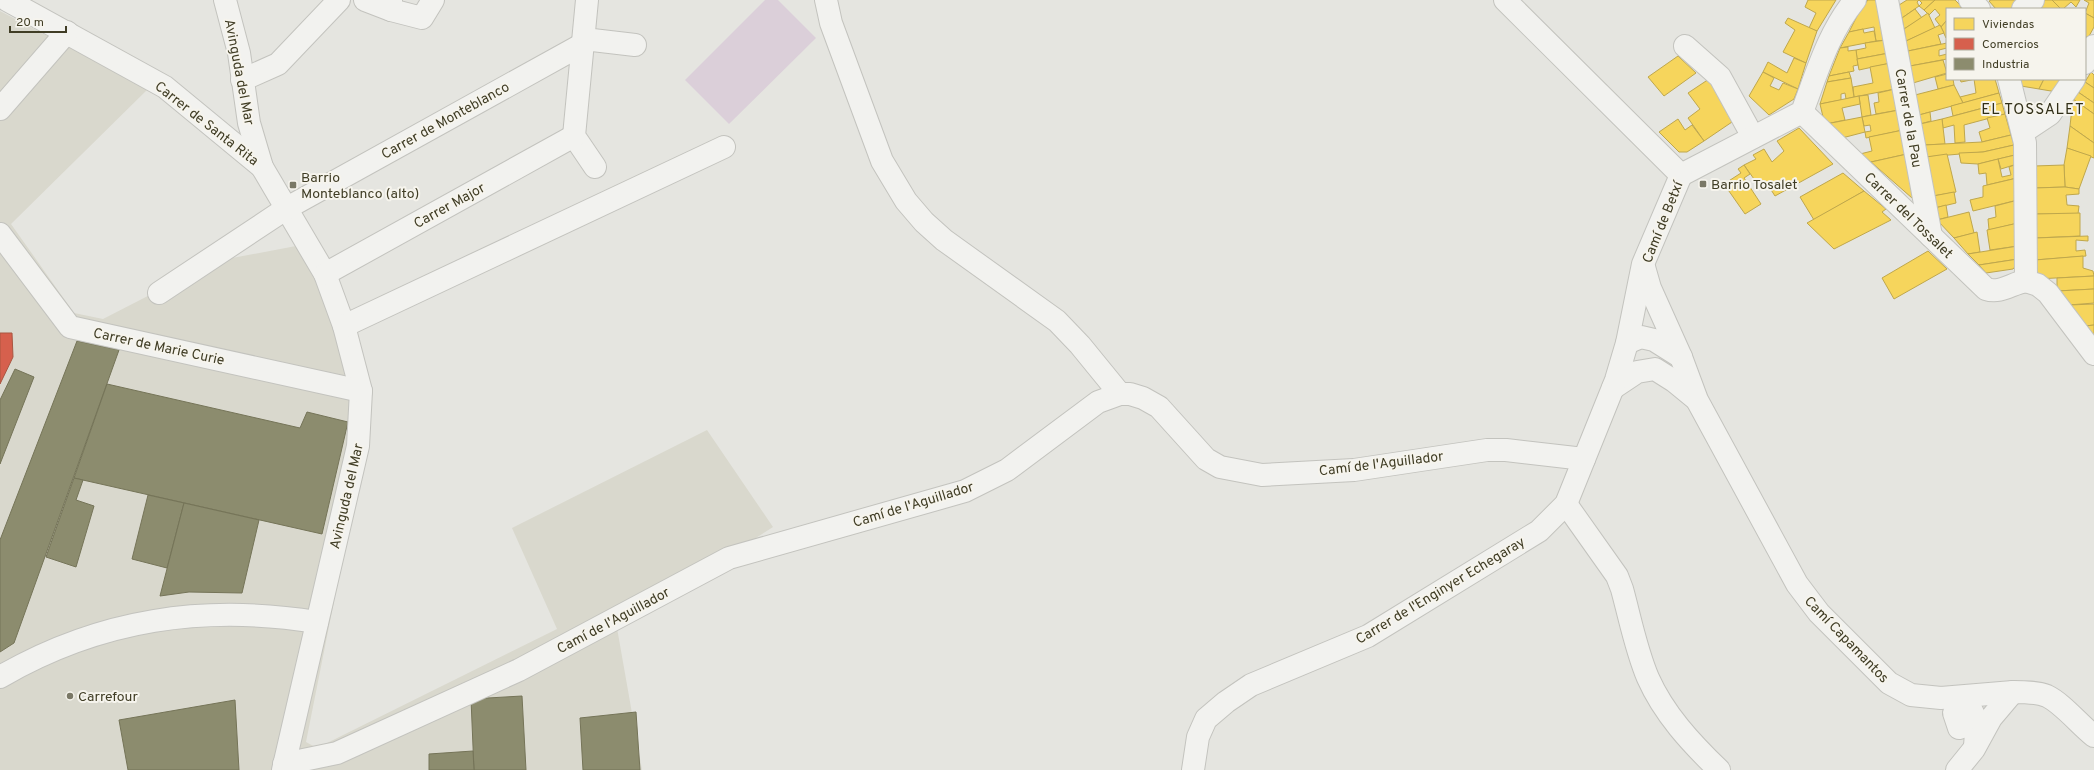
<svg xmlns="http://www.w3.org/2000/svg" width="2094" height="770" font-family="Overpass,sans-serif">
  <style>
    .built { fill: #d9d8cd }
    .green { fill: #dbcfd9 }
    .homes { fill: #f6d55c; stroke: #bfa74c }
    .shops { fill: #d6604d; stroke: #a95641 }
    .industry { fill: #8c8c6e; stroke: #757458 }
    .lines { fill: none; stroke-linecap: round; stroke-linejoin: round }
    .minor-casing { stroke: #c3c3be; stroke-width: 24 }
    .minor { stroke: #f2f2ef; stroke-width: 22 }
    .poi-dot { fill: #7a7866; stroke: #f6f4ed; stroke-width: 1.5 }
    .labels { text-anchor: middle; stroke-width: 4; stroke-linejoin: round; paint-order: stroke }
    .street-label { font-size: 14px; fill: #403d25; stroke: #f6f4ed }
    .poi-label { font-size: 14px; fill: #403d25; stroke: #f6f4ed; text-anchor: start }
    .neighbourhood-label { font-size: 15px; letter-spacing: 1px; fill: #312f18; stroke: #f6f4ed }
  </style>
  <rect width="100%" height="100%" fill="#e5e5e0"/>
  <path class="built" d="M0 11 148 89 11 224 74 313 103 319 216 261 296 246 370 380V420L306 742 317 748 557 629 512 528 707 430 773 527 617 628 642 770H0Z"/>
  <path class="green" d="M765 0H778L816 38 729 124 685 80Z"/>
  <g class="homes">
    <path d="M1808 0H1836L1817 31 1809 28 1816 13 1805 7Z"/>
    <path d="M1868 0H1879L1886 40 1876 41 1874 27 1849 32 1861 8Z"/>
    <path d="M1907 0H1919L1917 2 1919 6 1902 18 1899 5Z"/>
    <path d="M1919 0H1935L1924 10 1919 6 1922 3Z"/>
    <path d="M1935 0H1955L1962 7 1959 9H1947V20L1941 27 1935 19 1940 15 1935 9 1929 15 1924 10Z"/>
    <path d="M1991 0H2021L2011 9H1996L1989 1Z"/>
    <path d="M2044 0H2052L2061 9H2034Z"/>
    <path d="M2052 0H2080L2076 7 2071 2 2063 9H2061Z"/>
    <path d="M2084 0H2094V18L2085 13 2089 3Z"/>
    <path d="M1915 9 1922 18 1904 29 1902 18Z"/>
    <path d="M1928 13 1935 28 1906 41 1904 29Z"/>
    <path d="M2085 13 2094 18V27L2088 38 2085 36Z"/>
    <path d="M1788 18 1817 31 1806 63 1783 52 1795 30 1785 23Z"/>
    <path d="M1947 20V38H1946L1941 27Z"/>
    <path d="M1940 25 1944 33 1938 35 1941 44 1908 51 1906 41Z"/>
    <path d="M1863 29 1864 33 1874 31 1876 41 1840 48 1849 32Z"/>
    <path d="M1886 40 1889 53 1857 59 1856 50 1866 48 1865 43Z"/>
    <path d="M1947 43V48L1939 50V56L1947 54V59L1910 66 1908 51Z"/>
    <path d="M1848 47V51L1856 50 1858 65 1853 66 1854 71 1829 76 1840 48Z"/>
    <path d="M1889 53 1891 63 1859 70 1857 59Z"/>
    <path d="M1678 56 1696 73 1664 96 1648 77Z"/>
    <path d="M1794 58 1806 63 1798 89 1763 72 1768 62 1787 73Z"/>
    <path d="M1943 60 1947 73 1913 83 1910 66Z"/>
    <path d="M1891 63 1895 89 1854 97 1853 87 1873 83 1870 67Z"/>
    <path d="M1763 72 1774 78 1770 86 1779 90 1783 83 1798 89 1794 99 1769 115 1749 96Z"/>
    <path d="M1849 72 1851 78 1827 82 1829 76Z"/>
    <path d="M2091 72 2094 75V88L2085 82Z"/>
    <path d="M1947 74V79H1953L1954 85 1938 89 1935 77Z"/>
    <path d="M1851 78 1854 97 1846 99 1845 93 1841 94V100L1820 104 1827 82Z"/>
    <path d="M1709 79 1732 122 1704 141 1688 118 1700 109 1688 93Z"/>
    <path d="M1960 79H1976L1961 82Z"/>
    <path d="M1974 79H1995L1999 93 1963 103 1960 97 1976 93Z"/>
    <path d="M2019 79H2044L2039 89 2021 86Z"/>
    <path d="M2044 79H2064L2057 92 2039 89Z"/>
    <path d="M2085 82 2094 88V103L2078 92Z"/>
    <path d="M1954 85 1963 103 1919 115 1915 95Z"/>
    <path d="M1895 89 1899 110 1876 114 1874 103 1879 102 1878 93Z"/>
    <path d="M2078 92 2094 103V114L2073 99Z"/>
    <path d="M1999 93 2002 103 1953 116 1951 106Z"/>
    <path d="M1868 95 1871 115 1862 117 1859 96Z"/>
    <path d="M1859 96 1860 104 1842 108 1845 120 1826 124 1824 121 1820 104Z"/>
    <path d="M2073 99 2094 114V143L2070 126Z"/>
    <path d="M2002 103 2005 114 1964 125 1965 142 1955 143 1954 125 1943 128 1942 119Z"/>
    <path d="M1899 110 1903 130 1866 138 1865 132 1871 131 1870 125 1864 126 1862 117Z"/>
    <path d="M1930 112 1931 121 1920 124 1919 115Z"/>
    <path d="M2005 114 2011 135 1982 142 1979 132 1990 128 1987 118Z"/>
    <path d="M1862 117 1865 132 1842 138 1826 124Z"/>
    <path d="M1678 119 1685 130 1692 125 1704 141 1687 152H1679L1659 132Z"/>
    <path d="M1942 119 1945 144 1924 145 1920 124Z"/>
    <path d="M2070 126 2094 143V158L2067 148Z"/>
    <path d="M1799 128 1833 164 1775 196 1766 182 1759 186 1744 165 1756 159 1753 155 1764 149 1772 162 1784 151 1777 141Z"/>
    <path d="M1903 130 1907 154 1871 162 1860 154 1872 151 1869 137Z"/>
    <path d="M2011 135 2014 145 1983 152 1926 157 1924 145 1982 142Z"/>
    <path d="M2014 145 2015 155 1978 164 1961 163 1959 153 1983 152Z"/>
    <path d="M2067 148 2091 156 2079 189 2065 187 2064 165Z"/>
    <path d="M1907 154 1915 198H1912L1871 162Z"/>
    <path d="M1947 154 1956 192 1933 196 1926 157Z"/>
    <path d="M2015 155 2017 164 2001 169 1998 159Z"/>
    <path d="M1998 159 2002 177 2011 175 2009 167 2017 164V178L1987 185 1986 173 1979 174 1978 164Z"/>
    <path d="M1744 165 1750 174 1744 178 1761 204 1745 214 1724 184 1741 173 1738 169Z"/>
    <path d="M2064 165 2065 187 2034 188V166Z"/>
    <path d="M1843 173 1864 191 1814 220 1800 197Z"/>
    <path d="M2017 178 2018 200 1973 211 1970 200 1983 197V186Z"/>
    <path d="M2065 187 2079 189V194L2066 195 2067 205 2079 206 2078 214H2035L2034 188Z"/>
    <path d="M1864 191 1886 209 1882 212 1891 220 1834 249 1807 223Z"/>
    <path d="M1954 192 1956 203 1935 208 1933 196Z"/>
    <path d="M2018 200V223L1989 230 1988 219 1996 217 1995 206Z"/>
    <path d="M1946 205 1948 217 1937 220 1935 208Z"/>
    <path d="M1969 212 1974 233 1954 238 1937 220Z"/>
    <path d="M2080 213V236L2035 238V214Z"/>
    <path d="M2018 223V246L1990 250 1987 230Z"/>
    <path d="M1977 232 1980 252 1968 254 1954 238Z"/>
    <path d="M2088 236V241L2076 240V251L2085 250 2086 256 2035 260V238Z"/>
    <path d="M2018 246V259L1979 265 1968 254Z"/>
    <path d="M1928 251 1947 269 1894 299 1882 278Z"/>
    <path d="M2083 256V268L2093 271 2094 276 2036 279 2035 260Z"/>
    <path d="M2018 259 2019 262 2013 269 1986 273 1979 265Z"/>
    <path d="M2094 276V289L2057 291V278Z"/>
    <path d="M2094 289V303L2069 305 2057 291Z"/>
    <path d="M2094 304V325L2085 326 2069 305Z"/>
    <path d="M2094 325V337L2085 326Z"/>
  </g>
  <path class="shops" d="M0 333H12L13 357 0 384Z"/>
  <g class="industry">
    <path d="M77 341 119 350 14 643 0 652V540Z"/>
    <path d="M15 369 34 377 0 464V400Z"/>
    <path d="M107 384 300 428 307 412 348 422 322 534 74 478Z"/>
    <path d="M74 478 83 480 76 500 94 506 76 567 46 557Z"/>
    <path d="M148 495 184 503 167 568 132 559Z"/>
    <path d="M184 503 259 520 242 593 189 592 160 596Z"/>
    <path d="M522 696 526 770H474L471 699Z"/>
    <path d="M235 700 239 770H128L119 720Z"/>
    <path d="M636 712 640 770H583L580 718Z"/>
    <path d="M473 751 474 770H429V754Z"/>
  </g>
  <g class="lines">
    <g class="minor-casing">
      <g id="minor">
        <path d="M7 0 165 87 262 167"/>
        <path d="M225 0 239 53 249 123 262 167 325 274 344 326 361 391 358 446 283 770"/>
        <path d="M365 0 391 10V0"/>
        <path d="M587 0 574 136 595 167"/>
        <path d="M826 0 831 23 882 161 906 201 924 222 944 240 1057 321 1080 345 1120 394"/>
        <path d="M1505 0 1681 175"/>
        <path d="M1887 0 1931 236"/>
        <path d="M1970 0 1979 9"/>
        <path d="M2023 9 2033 0"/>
        <path d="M391 10 422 18 433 0"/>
        <path d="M584 39 635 45"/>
        <path d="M1685 46 1720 77 1753 137"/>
        <path d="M2085 63 2094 46"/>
        <path d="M2009 79 2025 143 2026 281"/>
        <path d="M242 80 278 64 339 0"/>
        <path d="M0 109 67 32"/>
        <path d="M1802 112 1986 289C2001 294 2012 283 2026 281"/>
        <path d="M2023 132 2050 114 2074 79"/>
        <path d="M1681 175 1802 112C1817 73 1828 33 1855 0"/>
        <path d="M0 234 70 327 361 391"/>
        <path d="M1644 267 1650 288 1681 357 1697 400 1797 584 1819 613 1889 683 1911 695 1941 698 2013 692C2024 692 2037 692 2047 696 2062 703 2080 725 2094 736"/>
        <path d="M325 274 574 136"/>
        <path d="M2026 281 2038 285 2048 293 2094 354"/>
        <path d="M159 293 287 208 583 44"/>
        <path d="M344 326 724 147"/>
        <path d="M1627 343 1641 337 1654 340 1681 357"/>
        <path d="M1613 388 1637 372 1655 369 1674 381 1696 399"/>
        <path d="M1566 504 1617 576 1622 589C1630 618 1636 650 1648 678 1664 714 1691 743 1719 770"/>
        <path d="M0 677C100 619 204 604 317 622"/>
        <path d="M1959 728 1954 713 1962 697C1978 715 1977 723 1975 746"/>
        <path d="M284 764 337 753 519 670 729 558 965 491 1007 470 1098 402 1120 394H1130L1143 398 1159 407 1206 459 1220 467 1262 475 1354 470 1487 450H1506L1584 459"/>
        <path d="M1193 770 1198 737 1206 719 1226 702 1251 685 1368 636 1539 531 1566 504 1616 380 1627 343 1643 264 1681 175"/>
        <path d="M1957 770 1974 749 1991 718 2013 692"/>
      </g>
    </g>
    <use href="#minor" class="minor"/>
  </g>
  <g class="poi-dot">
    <rect x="1699" y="180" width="8" height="8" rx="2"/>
    <rect x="289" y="181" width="8" height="8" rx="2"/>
    <circle cx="70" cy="696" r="4"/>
  </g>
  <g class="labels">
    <g class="street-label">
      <text transform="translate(240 72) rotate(79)" y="5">Avinguda del Mar</text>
      <text transform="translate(1909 118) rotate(80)" y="5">Carrer de la Pau</text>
      <text transform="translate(445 120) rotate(-29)" y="5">Carrer de Monteblanco</text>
      <text transform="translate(207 123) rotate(38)" y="5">Carrer de Santa Rita</text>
      <text transform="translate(449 205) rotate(-29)" y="5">Carrer Major</text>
      <text transform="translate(1909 215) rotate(44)" y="5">Carrer del Tossalet</text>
      <text transform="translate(1662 222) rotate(-68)" y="5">Camí de Betxí</text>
      <text transform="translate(159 346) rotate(12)" y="5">Carrer de Marie Curie</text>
      <text transform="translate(1381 463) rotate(-7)" y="5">Camí de l'Aguillador</text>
      <text transform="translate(346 496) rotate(-77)" y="5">Avinguda del Mar</text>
      <text transform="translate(913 504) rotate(-17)" y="5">Camí de l'Aguillador</text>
      <text transform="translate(1440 590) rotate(-31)" y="5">Carrer de l'Enginyer Echegaray</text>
      <text transform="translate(613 620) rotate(-28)" y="5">Camí de l'Aguillador</text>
      <text transform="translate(1847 639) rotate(46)" y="5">Camí Capamantos</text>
    </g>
    <g class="poi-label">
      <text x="301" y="182">Barrio<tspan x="301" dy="16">Monteblanco (alto)</tspan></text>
      <text x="1711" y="189">Barrio Tosalet</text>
      <text x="78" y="701">Carrefour</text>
    </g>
    <g class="neighbourhood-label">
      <text x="2033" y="114">EL TOSSALET</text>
    </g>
  </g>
  <rect x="1946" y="8" width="140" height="72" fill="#f6f4ed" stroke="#adab9d"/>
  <rect x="1954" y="18" width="20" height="12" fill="#f6d55c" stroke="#adab9d"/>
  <text x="1982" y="28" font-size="12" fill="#403d25">Viviendas</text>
  <rect x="1954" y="38" width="20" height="12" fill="#d6604d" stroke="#adab9d"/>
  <text x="1982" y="48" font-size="12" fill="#403d25">Comercios</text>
  <rect x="1954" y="58" width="20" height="12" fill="#8c8c6e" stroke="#adab9d"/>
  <text x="1982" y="68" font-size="12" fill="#403d25">Industria</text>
  <path d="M10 26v6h56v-6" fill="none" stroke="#403d25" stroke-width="2"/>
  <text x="16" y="26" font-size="12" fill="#403d25" stroke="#f6f4ed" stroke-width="3" paint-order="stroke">20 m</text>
</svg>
